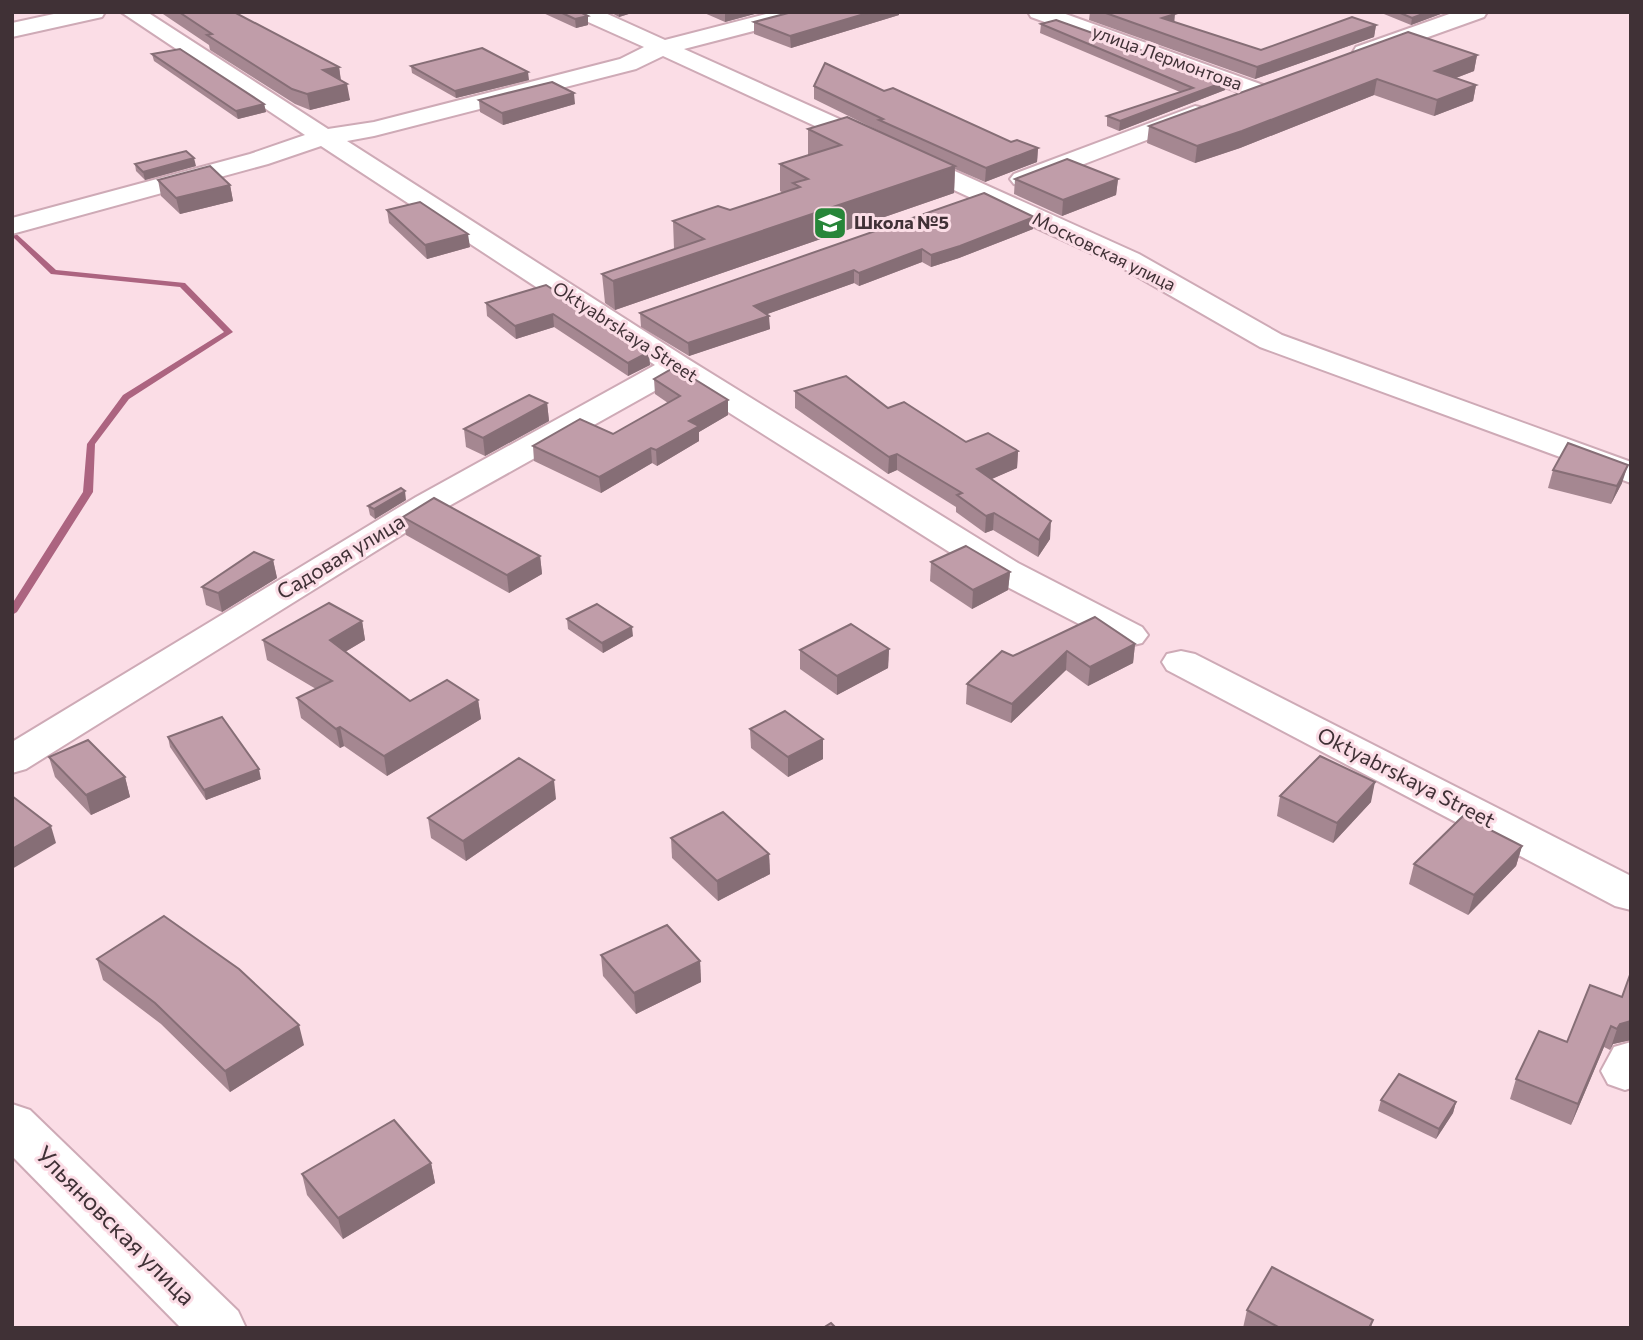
<svg xmlns="http://www.w3.org/2000/svg" width="1643" height="1340" font-family="Commissioner,sans-serif">
  <style>
    .lines { fill: none; stroke-linecap: round; stroke-linejoin: round }
    .stream { fill: #ac6480; fill-rule: evenodd }
    .minor-casing { stroke: #ceaab6; stroke-width: 4 }
    .minor { fill: #fff; fill-rule: evenodd }
    .wall { fill: #a58791 }
    .shaded-wall { fill: #866e76 }
    .building { fill: #c09da9; stroke: #866e76; stroke-width: 2 }
    .labels { text-anchor: middle; stroke-width: 6; stroke-linejoin: round; paint-order: stroke }
    .far-street-label { font-size: 18px; fill: #403136; stroke: #fbdde6 }
    .far-poi-label { font-size: 18px; font-weight: bold; fill: #403136; stroke: #fbdde6; text-anchor: start }
    .street-label { font-size: 21px; fill: #403136; stroke: #fbdde6 }
    .near-street-label { font-size: 24px; fill: #403136; stroke: #fbdde6 }
  </style>
  <rect width="100%" height="100%" fill="#fbdde6"/>
  <g class="lines">
    <path class="stream" d="M12 230 56 270 185 283 233 332 129 399 95 444 93 492 17 612 12 615V604L83 492 87 444 123 395 224 332 180 287 51 274 12 236Z"/>
    <g class="minor-casing">
      <g id="minor">
        <path d="M63 12H105L102 17 12 37V23Z"/>
        <path d="M121 12H147L328 129 374 122 620 59 644 47 577 17 574 12H603L665 40 774 12H811L808 17 684 49 1139 254 1282 335 1631 462V483L1260 347 1119 266 663 56 636 69 374 136 347 141 688 359 1018 563 1142 627 1148 635 1142 643 1129 646 1116 643 992 579 676 379 440 511 26 769 12 773V742L416 497 655 365 321 146 268 164 12 234V218L250 154 305 135Z"/>
        <path d="M1028 12H1060L1263 85 1267 90 1263 95H1247L1031 17Z"/>
        <path d="M1455 12H1487L1484 17 1372 57H1356L1353 52 1356 47Z"/>
        <path d="M1195 106 1204 108 1207 113 1204 118 1032 184 1023 187 1014 184 1010 179 1014 174Z"/>
        <path d="M1181 651 1195 654 1631 876V910L1615 906 1167 670 1162 662 1167 654Z"/>
        <path d="M1631 1042V1088L1625 1090 1608 1084 1601 1071 1614 1047Z"/>
        <path d="M12 1104 30 1110 238 1311 246 1328H181L12 1156Z"/>
      </g>
    </g>
    <use href="#minor" class="minor"/>
  </g>
  <g class="wall">
    <path d="M160 12H234L339 67 341 80 350 100 310 110 295 104 210 50 209 45Z"/>
    <path d="M541 12H580L588 16V25L576 28Z"/>
    <path d="M610 12H635L619 17Z"/>
    <path d="M702 12H762L725 22Z"/>
    <path d="M792 12H899V15L791 48 754 34V22Z"/>
    <path d="M1090 12H1170L1175 23 1261 50 1376 25 1374 37 1255 79 1089 20Z"/>
    <path d="M1379 12H1446L1411 25Z"/>
    <path d="M1041 24 1225 90 1119 131 1107 126V116L1180 92 1040 33Z"/>
    <path d="M152 54 264 104 266 112 238 119 154 61Z"/>
    <path d="M1477 55 1474 71 1456 78 1476 85 1473 101 1434 116 1374 95 1240 148 1195 163 1147 143 1149 126Z"/>
    <path d="M411 66 529 80 456 98 412 73Z"/>
    <path d="M814 86 884 91 1011 142 1038 148 1037 162 985 182 955 169 954 193 615 310 605 303 602 274 674 249 673 221 730 210 783 193 780 191V164L808 155V129L879 131 814 99Z"/>
    <path d="M479 100 575 104 503 125 480 112Z"/>
    <path d="M135 164 196 166 145 180 136 171Z"/>
    <path d="M1015 179H1118L1116 195 1062 216 1014 194Z"/>
    <path d="M158 180 230 185 233 201 180 214 161 196Z"/>
    <path d="M984 193 1033 229 959 258 931 267 922 262 859 286 854 283 767 314 770 329 689 356 641 327 640 313Z"/>
    <path d="M387 210 470 247 427 259 389 223Z"/>
    <path d="M546 285 650 365 628 376 554 327 516 339 487 316 486 303Z"/>
    <path d="M654 379 728 415 699 432V441L657 466 652 463 601 493 534 461 533 446 613 434 668 403 655 394Z"/>
    <path d="M795 391 888 408 966 442 1018 451 1017 468 991 479 1050 539 1038 557 993 530 985 533 956 512V507L897 470 888 474 795 408Z"/>
    <path d="M547 403 549 421 485 456 466 447 464 429Z"/>
    <path d="M1553 470 1622 483 1611 504 1548 488Z"/>
    <path d="M406 500 375 519 370 515 368 506Z"/>
    <path d="M403 517 540 556 542 574 509 593 406 535Z"/>
    <path d="M273 560 277 578 222 612 206 605 202 587Z"/>
    <path d="M931 562 1010 572 1008 590 972 609 930 581Z"/>
    <path d="M567 619 633 636 603 653 568 629Z"/>
    <path d="M362 621 365 640 345 652 410 701 478 700 481 719 387 776 344 746 340 748 301 718 297 698 316 689 267 660 263 640Z"/>
    <path d="M1135 644 1133 663 1088 686 1066 670 1011 723 966 704 967 684 1013 656Z"/>
    <path d="M889 649 888 668 837 695 800 669V650Z"/>
    <path d="M750 729 823 739V759L788 777 751 748Z"/>
    <path d="M168 737 261 779 206 800 170 747Z"/>
    <path d="M49 757 125 777 130 797 91 815 55 777Z"/>
    <path d="M1280 796 1371 802 1333 843 1277 816Z"/>
    <path d="M556 799 466 861 431 838 428 818Z"/>
    <path d="M671 838 769 854 770 874 718 901 672 858Z"/>
    <path d="M1522 846 1516 866 1468 915 1409 884 1414 864Z"/>
    <path d="M601 955 700 961 701 982 636 1014 603 976Z"/>
    <path d="M97 959 304 1045 230 1092 161 1024 103 980Z"/>
    <path d="M1631 972V1040L1613 1044 1610 1050 1604 1047 1571 1125 1510 1099 1516 1079 1567 1042 1622 997Z"/>
    <path d="M1381 1100 1456 1102 1453 1113 1436 1139 1378 1111Z"/>
    <path d="M431 1163 435 1183 343 1239 307 1195 302 1174Z"/>
    <path d="M1247 1310 1373 1320 1371 1328H1243Z"/>
  </g>
  <g class="shaded-wall">
    <path d="M619 12H635L619 17Z"/>
    <path d="M725 12H762L725 22Z"/>
    <path d="M870 12H899V15L791 48 790 36Z"/>
    <path d="M1428 12H1446L1411 25 1412 18Z"/>
    <path d="M1175 14 1174 26 1162 18Z"/>
    <path d="M588 16V25L576 28 575 19Z"/>
    <path d="M1376 25 1374 37 1255 79 1257 67Z"/>
    <path d="M1477 55 1474 71 1432 87 1435 71Z"/>
    <path d="M339 67 341 83 323 70Z"/>
    <path d="M528 72 529 80 456 98 455 91Z"/>
    <path d="M1377 79 1374 95 1240 148 1195 163 1197 146Z"/>
    <path d="M1227 81 1225 90 1119 131 1120 121Z"/>
    <path d="M347 84 350 100 310 110 307 94Z"/>
    <path d="M1476 85 1473 101 1434 116 1437 100Z"/>
    <path d="M574 93 575 104 503 125 502 113Z"/>
    <path d="M264 104 266 112 238 119 236 111Z"/>
    <path d="M1038 148 1037 162 985 182 986 168Z"/>
    <path d="M194 158 196 166 145 180 143 172Z"/>
    <path d="M955 166 954 193 615 310 613 281Z"/>
    <path d="M1118 179 1116 195 1062 216 1063 200Z"/>
    <path d="M230 185 233 201 180 214 176 198Z"/>
    <path d="M1034 217 1033 229 959 258 931 267V255Z"/>
    <path d="M468 234 470 247 427 259 425 245Z"/>
    <path d="M922 249V262L859 286V273Z"/>
    <path d="M854 270V283L754 319V306Z"/>
    <path d="M553 314 554 327 516 339 515 326Z"/>
    <path d="M769 316 770 329 689 356 688 343Z"/>
    <path d="M649 352 650 365 628 376V363Z"/>
    <path d="M728 400V415L699 432V441L657 466 656 450 689 421Z"/>
    <path d="M547 403 549 421 485 456 483 438Z"/>
    <path d="M651 448 652 463 601 493 599 477Z"/>
    <path d="M1018 451 1017 468 976 486 977 469Z"/>
    <path d="M897 454V470L888 474 889 457Z"/>
    <path d="M1628 465 1622 483 1611 504 1617 486Z"/>
    <path d="M405 491 406 500 375 519 374 509Z"/>
    <path d="M994 513 993 530 985 533 986 516Z"/>
    <path d="M1051 521 1050 539 1038 557 1039 540Z"/>
    <path d="M540 556 542 574 509 593 507 575Z"/>
    <path d="M273 560 277 578 222 612 218 593Z"/>
    <path d="M1010 572 1008 590 972 609 973 590Z"/>
    <path d="M362 621 365 640 333 659 330 640Z"/>
    <path d="M632 627 633 636 603 653 602 643Z"/>
    <path d="M1135 644 1133 663 1088 686 1090 667Z"/>
    <path d="M889 649 888 668 837 695V676Z"/>
    <path d="M1067 651 1066 670 1011 723 1012 704Z"/>
    <path d="M478 700 481 719 387 776 384 756Z"/>
    <path d="M340 727 344 746 340 748 336 729Z"/>
    <path d="M823 739V759L788 777V757Z"/>
    <path d="M259 769 261 779 206 800 204 790Z"/>
    <path d="M125 777 130 797 91 815 86 795Z"/>
    <path d="M554 780 556 799 466 861 463 841Z"/>
    <path d="M1375 782 1371 802 1333 843 1337 823Z"/>
    <path d="M51 826 56 843 12 869V849Z"/>
    <path d="M1522 846 1516 866 1468 915 1474 895Z"/>
    <path d="M769 854 770 874 718 901 717 881Z"/>
    <path d="M700 961 701 982 636 1014 634 993Z"/>
    <path d="M1631 1021V1040L1613 1044 1610 1050 1617 1029 1620 1024Z"/>
    <path d="M299 1025 304 1045 230 1092 225 1071Z"/>
    <path d="M1611 1026 1604 1047 1571 1125 1578 1104Z"/>
    <path d="M1456 1102 1453 1113 1436 1139 1439 1129Z"/>
    <path d="M431 1163 435 1183 343 1239 338 1218Z"/>
  </g>
  <g class="building">
    <path d="M179 12H234L339 67 323 70 347 84 307 94 292 89 207 35 212 34Z"/>
    <path d="M560 12H580L588 16 575 19Z"/>
    <path d="M792 12H871L790 36 754 22Z"/>
    <path d="M1103 12H1170L1175 14 1162 18 1261 50 1352 17 1376 25 1257 67Z"/>
    <path d="M1398 12H1428L1412 18Z"/>
    <path d="M1056 20 1227 81 1120 121 1107 116 1193 88 1041 24Z"/>
    <path d="M1408 32 1477 55 1435 71 1476 85 1437 100 1377 79 1242 131 1197 146 1149 126Z"/>
    <path d="M482 48 528 72 455 91 411 66Z"/>
    <path d="M180 49 264 104 236 111 152 54Z"/>
    <path d="M825 63 884 91 893 88 1011 142 1017 140 1038 148 986 168 879 120 883 119 814 86Z"/>
    <path d="M552 82 574 93 502 113 479 100Z"/>
    <path d="M847 117 955 166 613 281 602 274 704 239 673 221 718 206 730 210 800 187 793 183 808 179 780 164 841 145 808 129Z"/>
    <path d="M186 151 194 158 143 172 135 164Z"/>
    <path d="M1067 159 1118 179 1063 200 1015 179Z"/>
    <path d="M210 166 230 185 176 198 158 180Z"/>
    <path d="M984 193 1034 217 960 246 931 255 922 249 859 273 854 270 754 306 769 316 688 343 640 313Z"/>
    <path d="M420 202 468 234 425 245 387 210Z"/>
    <path d="M546 285 649 352 628 363 553 314 515 326 486 303Z"/>
    <path d="M675 367 728 400 689 421 699 426 656 450 651 448 599 477 533 446 580 419 613 434 680 396 654 379Z"/>
    <path d="M846 376 888 408 904 402 966 442 988 433 1018 451 977 469 1051 521 1039 540 994 513 986 516 957 495 962 493 897 454 889 457 795 391Z"/>
    <path d="M529 395 547 403 483 438 464 429Z"/>
    <path d="M1568 443 1628 465 1617 486 1553 470Z"/>
    <path d="M401 488 405 491 374 509 368 506Z"/>
    <path d="M434 498 540 556 507 575 403 517Z"/>
    <path d="M966 546 1010 572 973 590 931 562Z"/>
    <path d="M254 552 273 560 218 593 202 587Z"/>
    <path d="M329 603 362 621 330 640 410 701 447 680 478 700 384 756 340 727 336 729 297 698 332 681 263 640Z"/>
    <path d="M597 604 632 627 602 643 567 619Z"/>
    <path d="M1095 617 1135 644 1090 667 1067 651 1012 704 967 684 1002 651 1013 656Z"/>
    <path d="M851 624 889 649 837 676 800 650Z"/>
    <path d="M785 711 823 739 788 757 750 729Z"/>
    <path d="M222 717 259 769 204 790 168 737Z"/>
    <path d="M88 740 125 777 86 795 49 757Z"/>
    <path d="M1320 756 1375 782 1337 823 1280 796Z"/>
    <path d="M519 758 554 780 463 841 428 818Z"/>
    <path d="M12 796 51 826 12 849Z"/>
    <path d="M723 812 769 854 717 881 671 838Z"/>
    <path d="M1463 816 1522 846 1474 895 1414 864Z"/>
    <path d="M164 916 239 969 299 1025 225 1071 155 1003 97 959Z"/>
    <path d="M667 925 700 961 634 993 601 955Z"/>
    <path d="M1631 972V1021L1620 1024 1617 1029 1611 1026 1578 1104 1516 1079 1539 1031 1567 1042 1590 985 1622 997Z"/>
    <path d="M1399 1074 1456 1102 1439 1129 1381 1100Z"/>
    <path d="M394 1120 431 1163 338 1218 302 1174Z"/>
    <path d="M1272 1267 1373 1320 1369 1328H1280L1247 1310Z"/>
    <path d="M831 1323 836 1328H823Z"/>
  </g>
  <defs>
    <g id="school-square" transform="scale(1.75)"><rect x="-9" y="-9" width="18" height="18" rx="4" fill="#278639" stroke="#fbdde6"/><path d="M0-5L7-2L0 1L-7-2ZM-4 1L0 2.5L4 1V4Q0 6-4 4Z" fill="#fff"/></g>
  </defs>
  <g fill-rule="evenodd">
    <use href="#school-square" x="830" y="223"/>
  </g>
  <g class="labels">
    <g class="far-street-label">
      <text transform="translate(1167 58) rotate(20)" y="6">улица Лермонтова</text>
      <text transform="translate(1104 252) rotate(26)" y="6">Московская улица</text>
      <text transform="translate(625 332) rotate(33)" y="6">Oktyabrskaya Street</text>
    </g>
    <g class="far-poi-label">
      <text x="854" y="229">Школа №5</text>
    </g>
    <g class="street-label">
      <text transform="translate(341 557) rotate(-31)" y="7">Садовая улица</text>
      <text transform="translate(1406 778) rotate(27)" y="7">Oktyabrskaya Street</text>
    </g>
    <g class="near-street-label">
      <text transform="translate(115 1226) rotate(45)" y="8">Ульяновская улица</text>
    </g>
  </g>
  <rect width="1643" height="1340" fill="none" stroke="#403136" stroke-width="28"/>
</svg>
